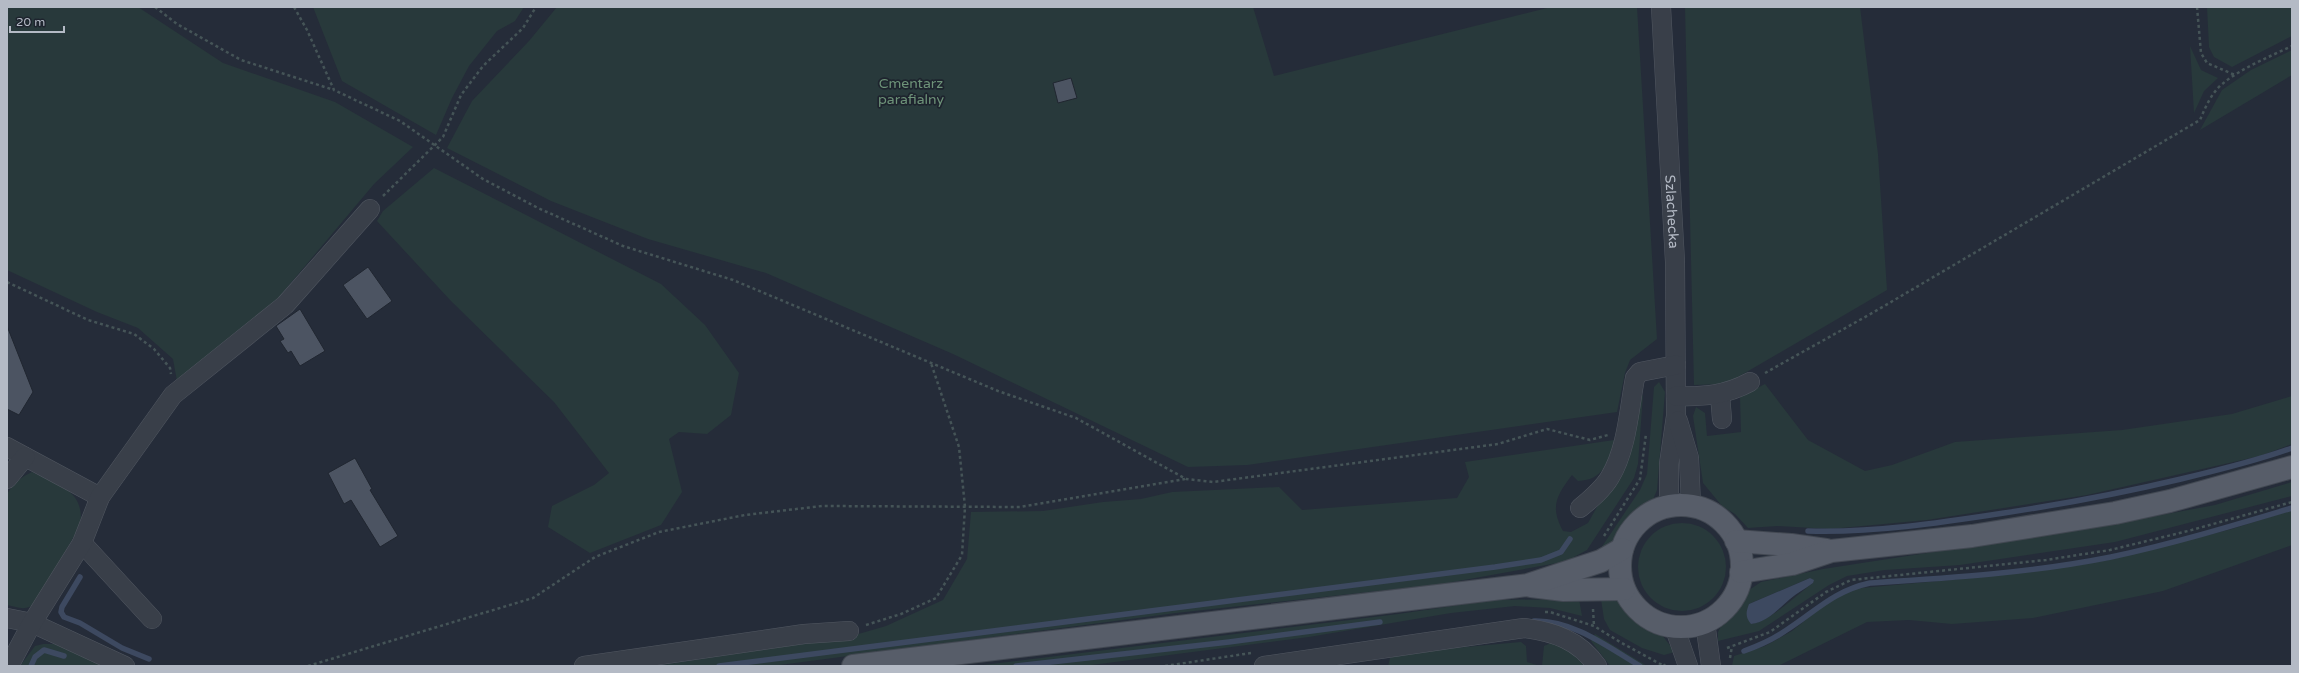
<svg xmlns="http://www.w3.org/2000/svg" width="2299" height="673" font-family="'Varela Round',sans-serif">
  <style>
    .green { fill: #28393b; fill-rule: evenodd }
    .water { fill: #3d4960 }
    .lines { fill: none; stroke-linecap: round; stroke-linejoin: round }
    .stream { stroke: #3d4960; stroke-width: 5.5 }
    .building { fill: #4c5462; stroke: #202630 }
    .minor-casing { stroke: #515761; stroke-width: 20 }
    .major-casing { stroke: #424852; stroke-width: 24 }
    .path { stroke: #455457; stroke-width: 2.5; stroke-dasharray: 3 3; stroke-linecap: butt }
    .minor { stroke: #393f49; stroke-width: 19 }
    .major { stroke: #575d69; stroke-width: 22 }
    .labels { text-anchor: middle; stroke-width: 3.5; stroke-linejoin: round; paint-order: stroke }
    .park-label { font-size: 14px; fill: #6e9379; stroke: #1e242e }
    .street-label { font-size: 14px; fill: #b4bac5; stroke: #1e242e }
  </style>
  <rect width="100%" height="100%" fill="#252c39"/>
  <g class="green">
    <path d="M7 7H138L223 63 335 102 413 147 374 184 274 303 177 381 173 359 138 328 97 312 7 270Z"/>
    <path d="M313 7H524L515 21 497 31 469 66 452 98 436 135 342 81Z"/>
    <path d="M557 7H1253L1274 76 1551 7H1637L1657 339 1630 360 1625 373 1617 412 1247 465 1188 467 953 354 766 273 648 239 551 201 447 148 472 101 529 41Z"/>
    <path d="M1685 7H1860L1878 154 1887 290 1726 384 1694 385Z"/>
    <path d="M2207 7H2292V36L2232 67 2214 57 2209 47Z"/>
    <path d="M2190 46 2201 70 2218 78 2204 91 2194 113Z"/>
    <path d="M2292 50V75L2200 130 2222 90 2251 70Z"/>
    <path d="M434 168 661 284 705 325 739 373 731 415 707 434 679 432 669 439 682 492 661 525 590 553 548 527 552 506 594 485 609 473 554 402 451 301 377 221 383 211Z"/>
    <path d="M1659 382 1665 392 1657 490 1652 502 1628 524 1607 551H1599L1640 490 1647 474 1654 387Z"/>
    <path d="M1765 384 1808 440 1865 471 1892 465 1955 442 2122 430 2232 414 2292 396V444L2260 456 2087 495 1927 520 1830 529 1777 526 1748 528 1735 514 1722 506 1703 483 1693 416 1696 407 1705 413 1707 436 1741 432 1740 397Z"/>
    <path d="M1643 395 1638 464 1634 478 1587 550 1574 557V560L1442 584 1176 613 772 666H655L848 637 886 626 943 600 967 559 971 512 1043 511 1103 502 1141 499 1172 492 1279 487 1302 510 1457 498 1469 477 1465 462 1614 440C1609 461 1604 480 1578 481L1572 475C1556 496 1550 507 1563 531L1571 532 1588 523 1631 446 1640 398Z"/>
    <path d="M32 472C59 485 86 491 80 526L37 600C28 612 20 608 7 605V494C14 483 21 477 32 472Z"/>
    <path d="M2292 482V496L2115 542 1960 565 1885 570 1847 576 1829 585 1759 631 1718 641V632L1725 619 1734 611 1749 590 1761 582 1823 569 2108 525 2215 505ZM1810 578 1813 583C1796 595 1770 622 1751 624L1749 604Z"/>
    <path d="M2292 510V545L2163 591 2033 618 1952 624 1909 620 1867 622 1778 666H1732L1734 656 1765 646 1792 631 1824 605 1851 589 1983 577 2109 560 2232 529Z"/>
    <circle cx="1682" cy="567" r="44"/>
    <path d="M1579 599 1582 616 1550 608 1515 606 1451 613 1309 637 1084 666H975L1398 614 1494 600Z"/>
    <path d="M1601 599 1615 600 1624 606 1636 620 1662 635 1675 652 1664 655 1642 648 1610 630 1604 619Z"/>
    <path d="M1595 634 1647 666H1610L1591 641Z"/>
    <path d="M1521 642 1526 646 1527 662 1540 666H1388L1390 658 1400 653Z"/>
    <path d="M1551 643 1568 650 1585 666H1542L1544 646Z"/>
    <path d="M43 644H54L105 666H20L35 646Z"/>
  </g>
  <path class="water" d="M1810 578 1814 580 1813 583C1805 589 1797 593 1790 599 1777 610 1768 622 1751 624 1745 617 1746 612 1749 604Z"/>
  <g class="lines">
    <g class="stream">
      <path d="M1808 531C1873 533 1939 523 2004 513 2064 504 2122 493 2181 479 2219 470 2256 461 2292 448"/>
      <path d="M80 577 62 607 61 612 64 617 80 623 122 648 149 659"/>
      <path d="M1534 621C1573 620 1608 647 1640 666"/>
      <path d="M1744 651C1758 646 1772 640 1785 631 1815 612 1833 591 1870 583 1950 578 2031 573 2111 557 2172 544 2232 526 2292 508"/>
      <path d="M31 666 35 657 44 650 64 656"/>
      <path d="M719 666 1495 567 1541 560 1561 552 1570 539"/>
      <path d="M1016 666 1229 642 1380 622"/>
    </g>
  </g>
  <g class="building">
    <path d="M1071 78 1077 98 1058 103 1053 83Z"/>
    <path d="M368 267 392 301 367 319 343 285Z"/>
    <path d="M300 309 325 351 300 366 291 351 288 353 280 341 284 339 276 326Z"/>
    <path d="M7 326 33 392 19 415 7 409Z"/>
    <path d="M355 458 372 489 370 490 398 536 380 547 351 500 344 504 328 473Z"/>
  </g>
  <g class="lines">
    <g class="minor-casing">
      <g id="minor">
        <path id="s1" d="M1661 7 1675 262 1676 416 1669 464V506"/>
        <path d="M1720 395 1722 419"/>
        <path d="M1676 396C1704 397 1726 395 1750 382"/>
        <path d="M1678 421 1689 458 1691 505"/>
        <path d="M7 447 100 497"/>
        <path d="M7 479 25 457"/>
        <path d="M1580 508C1591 499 1603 489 1610 477 1627 449 1629 410 1635 378L1640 372 1676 365"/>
        <path d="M82 543 152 619"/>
        <path d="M7 618 32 623 125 666"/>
        <path d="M1705 622 1711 666"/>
        <path d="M1674 626 1688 666"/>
        <path d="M9 666 32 623 82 543 100 497 173 395 285 305 370 209"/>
        <path d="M584 666 804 634 849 631"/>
        <path d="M1264 666 1524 628C1554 632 1579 640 1597 666"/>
      </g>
    </g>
    <g class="major-casing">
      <g id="major">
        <circle cx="1681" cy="566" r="61"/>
        <path d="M1736 541 1791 545 1826 550"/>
        <path d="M1741 572 1792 564 1831 551 1972 536 2115 513 2170 501 2292 467"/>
        <path d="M1531 586 1564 590 1624 589"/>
        <path d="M853 666 1528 585 1601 561 1622 549"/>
      </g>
    </g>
    <g class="path">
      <path d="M155 7 177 24 241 60 334 90"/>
      <path d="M294 7 307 30 334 90 400 121 483 179 538 208 623 246 733 280 998 391 1076 418 1186 479 1213 482 1498 444 1547 429 1590 440 1608 435"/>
      <path d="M2197 7 2201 53 2207 63 2235 75"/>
      <path d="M383 196 443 137 461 95 483 66 523 28 536 7"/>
      <path d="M7 282 88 320 134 334 154 349 170 368 171 374"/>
      <path d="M1765 373 1874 312 2200 120C2205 108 2211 94 2221 85 2241 68 2269 57 2292 46"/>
      <path d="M1604 536 1640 479 1646 434"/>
      <path d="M1593 609 1594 626"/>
      <path d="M1545 612H1550L1594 626 1620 642 1662 665"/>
      <path d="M866 625 901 614 936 598 962 555 965 507 959 447 931 363"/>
      <path d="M1727 648 1770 632 1826 592 1851 580 2046 560 2110 550 2188 531 2292 502"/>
      <path d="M1730 658 1732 646"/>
      <path d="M308 666 533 598 595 557 659 532 745 515 822 506 1020 507 1185 479"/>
      <path d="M1165 666 1251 653"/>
      <path d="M1663 666 1668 663"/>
    </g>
    <use href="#minor" class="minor"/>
    <use href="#major" class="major"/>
  </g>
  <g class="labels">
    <g class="park-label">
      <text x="911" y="88">Cmentarz<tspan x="911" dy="16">parafialny</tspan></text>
    </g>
    <g class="street-label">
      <text dy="5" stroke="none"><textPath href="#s1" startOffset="205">Szlachecka</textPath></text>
    </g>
  </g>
  <rect width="2299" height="673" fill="none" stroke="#b4bac5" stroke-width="16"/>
  <path d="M10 26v6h54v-6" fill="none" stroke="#b4bac5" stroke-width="2"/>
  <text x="16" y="26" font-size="12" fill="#b4bac5" stroke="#1e242e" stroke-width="3" paint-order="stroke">20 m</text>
</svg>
